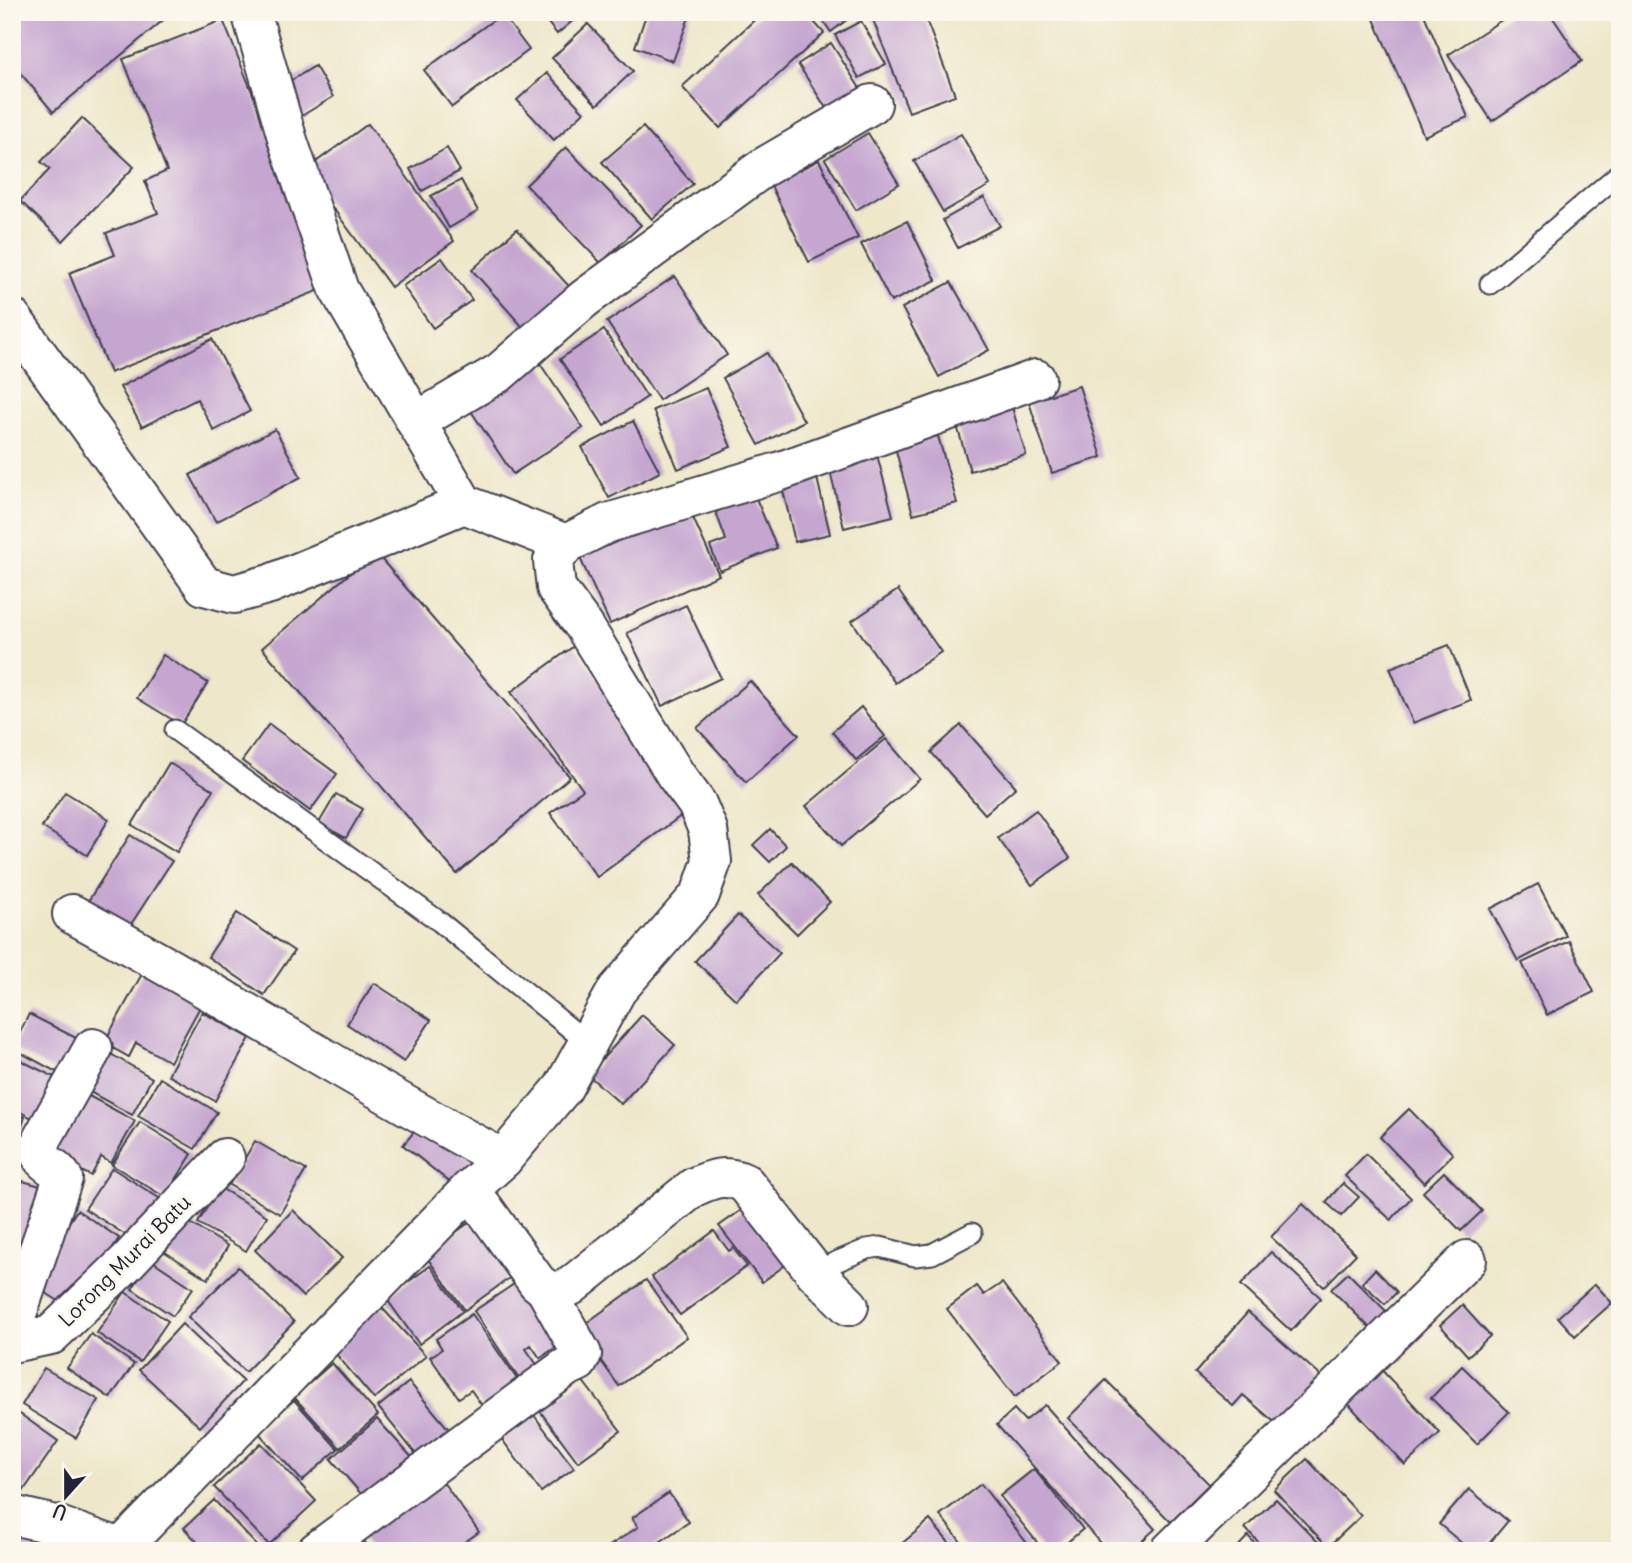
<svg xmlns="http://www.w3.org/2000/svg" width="1632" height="1563" font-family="Delius,sans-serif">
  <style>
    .building { fill: #c5a6d0 }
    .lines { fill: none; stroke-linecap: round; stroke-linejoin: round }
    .lane-casing { stroke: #414050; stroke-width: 23 }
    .street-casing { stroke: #414050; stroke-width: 42 }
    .lane { stroke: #fff; stroke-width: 19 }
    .street { stroke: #fff; stroke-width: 38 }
    .labels { text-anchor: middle; stroke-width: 5; stroke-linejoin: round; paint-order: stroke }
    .street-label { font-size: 21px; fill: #22223b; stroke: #fbf7ec }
  </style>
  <rect width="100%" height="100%" fill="#fbf7ec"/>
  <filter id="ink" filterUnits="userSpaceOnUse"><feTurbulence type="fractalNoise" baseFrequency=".0143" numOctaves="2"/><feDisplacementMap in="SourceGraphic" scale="14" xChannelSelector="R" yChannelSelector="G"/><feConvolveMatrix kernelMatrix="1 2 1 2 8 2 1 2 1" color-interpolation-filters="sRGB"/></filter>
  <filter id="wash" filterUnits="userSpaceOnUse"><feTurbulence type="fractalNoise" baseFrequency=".00686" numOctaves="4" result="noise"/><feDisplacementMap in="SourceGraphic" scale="28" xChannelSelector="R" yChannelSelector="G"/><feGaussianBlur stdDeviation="1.57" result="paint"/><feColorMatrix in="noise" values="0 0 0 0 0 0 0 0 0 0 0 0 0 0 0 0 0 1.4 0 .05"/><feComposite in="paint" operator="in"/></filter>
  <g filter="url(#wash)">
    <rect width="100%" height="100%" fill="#eee7ca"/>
    <g id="blocks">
      <g class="building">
        <path d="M12 12H173L53 112 12 63Z"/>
        <path d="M539 12H583L557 34Z"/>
        <path d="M647 12H691L673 61 635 47Z"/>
        <path d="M763 12H805L824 33 720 128 682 87Z"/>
        <path d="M817 12H857L831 32Z"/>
        <path d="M870 12H923L955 95 909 112Z"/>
        <path d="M1371 12H1423L1468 117 1424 136Z"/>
        <path d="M1514 12H1549L1582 61 1492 121 1448 55Z"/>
        <path d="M502 14 529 50 452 107 424 70Z"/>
        <path d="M223 20 330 286 110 373 69 273 115 255 106 233 158 213 145 181 167 171 123 59Z"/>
        <path d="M861 21 886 64 859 78 835 35Z"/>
        <path d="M588 24 633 71 597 105 552 58Z"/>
        <path d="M831 43 861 90 828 111 798 64Z"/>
        <path d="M315 66 333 97 298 118 279 88Z"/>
        <path d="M547 73 584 112 554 140 517 100Z"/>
        <path d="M82 118 134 167 63 241 20 201 50 169 41 162Z"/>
        <path d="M368 124 454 241 391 287 305 170Z"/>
        <path d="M643 127 693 184 652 219 602 162Z"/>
        <path d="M868 133 899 184 856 210 825 159Z"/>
        <path d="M961 134 990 185 943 212 914 161Z"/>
        <path d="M566 147 641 225 601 263 526 185Z"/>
        <path d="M447 148 460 171 422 191 410 169Z"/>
        <path d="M819 160 858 238 809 262 770 184Z"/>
        <path d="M461 180 478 211 449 228 431 196Z"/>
        <path d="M984 197 1000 226 958 248 943 220Z"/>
        <path d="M907 221 936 280 891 302 861 244Z"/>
        <path d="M517 229 576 294 530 335 472 270Z"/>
        <path d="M442 258 472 300 433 328 403 286Z"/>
        <path d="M675 276 727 355 659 400 607 322Z"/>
        <path d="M951 282 989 350 939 377 902 308Z"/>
        <path d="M604 330 647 397 604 426 560 359Z"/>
        <path d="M212 339 250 411 214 431 197 399 142 427 120 387Z"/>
        <path d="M767 353 804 421 759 445 723 378Z"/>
        <path d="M539 362 583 428 513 474 469 408Z"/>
        <path d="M1079 386 1102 457 1052 473 1029 402Z"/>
        <path d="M706 388 731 447 678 469 653 410Z"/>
        <path d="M1012 407 1026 455 970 471 956 422Z"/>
        <path d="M633 421 660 472 609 498 582 447Z"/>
        <path d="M275 429 301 477 216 522 190 475Z"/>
        <path d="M938 436 957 503 913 514 895 447Z"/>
        <path d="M876 451 893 516 844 528 828 463Z"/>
        <path d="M817 478 830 534 795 542 782 486Z"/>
        <path d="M755 496 777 548 720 571 710 546 726 540 716 512Z"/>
        <path d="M689 509 719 575 610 624 580 558Z"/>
        <path d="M375 552 570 777 457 874 262 648Z"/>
        <path d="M898 590 941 652 895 683 852 621Z"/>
        <path d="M686 605 721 678 662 706 627 633Z"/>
        <path d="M1449 645 1471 700 1413 723 1390 668Z"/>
        <path d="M574 646 693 807 597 877 550 813 583 790 511 692Z"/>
        <path d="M163 655 208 683 181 725 137 698Z"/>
        <path d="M750 681 799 735 746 782 697 728Z"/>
        <path d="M861 707 885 736 856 760 832 732Z"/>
        <path d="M269 724 337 774 310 811 242 761Z"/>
        <path d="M961 725 1016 787 985 814 931 752Z"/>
        <path d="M886 739 920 779 841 846 806 806Z"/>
        <path d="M169 763 213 790 177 852 132 825Z"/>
        <path d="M65 792 109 819 87 855 42 827Z"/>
        <path d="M336 794 363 809 346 838 319 823Z"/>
        <path d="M1036 810 1070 858 1032 885 998 838Z"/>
        <path d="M770 829 786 846 770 862 753 845Z"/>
        <path d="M130 835 172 861 126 932 85 906Z"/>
        <path d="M792 862 830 902 797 934 758 895Z"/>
        <path d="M1538 884 1566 936 1518 961 1490 909Z"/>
        <path d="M237 913 294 951 264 995 208 957Z"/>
        <path d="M738 915 780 953 736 1000 695 961Z"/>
        <path d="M1569 941 1594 992 1547 1015 1522 963Z"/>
        <path d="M143 972 201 1005 170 1062 136 1043 129 1057 104 1043Z"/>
        <path d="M374 983 431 1020 404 1062 347 1024Z"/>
        <path d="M202 1012 250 1038 215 1101 168 1075Z"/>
        <path d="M29 1014 78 1039 60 1074 12 1048Z"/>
        <path d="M642 1015 675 1045 621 1104 588 1075Z"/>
        <path d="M109 1053 152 1078 132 1115 88 1091Z"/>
        <path d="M12 1056 58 1079 38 1121 12 1108Z"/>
        <path d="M160 1078 217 1112 195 1149 138 1116Z"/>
        <path d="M87 1095 135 1121 111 1163 101 1157 91 1176 53 1156Z"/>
        <path d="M1409 1109 1453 1154 1424 1183 1380 1137Z"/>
        <path d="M12 1113 25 1117 13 1153H12Z"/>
        <path d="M423 1121 472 1160 452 1184 403 1145Z"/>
        <path d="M140 1122 192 1154 165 1197 112 1165Z"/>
        <path d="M255 1141 306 1170 280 1214 229 1185Z"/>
        <path d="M1366 1154 1411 1198 1391 1220 1345 1176Z"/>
        <path d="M112 1168 162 1200 135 1241 85 1209Z"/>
        <path d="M1444 1172 1482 1211 1461 1231 1423 1192Z"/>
        <path d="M12 1178 44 1187 29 1243 12 1238Z"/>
        <path d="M1343 1183 1359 1197 1341 1216 1326 1202Z"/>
        <path d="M219 1187 267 1216 246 1251 198 1223Z"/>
        <path d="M750 1204 792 1260 762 1282 719 1226Z"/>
        <path d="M1303 1204 1356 1254 1324 1287 1271 1237Z"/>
        <path d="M77 1210 119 1238 73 1310 30 1283Z"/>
        <path d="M293 1210 342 1258 303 1297 255 1250Z"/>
        <path d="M474 1219 515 1274 465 1310 425 1255Z"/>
        <path d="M185 1220 228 1246 208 1279 165 1252Z"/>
        <path d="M714 1231 729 1251 733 1248 747 1266 680 1315 652 1277Z"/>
        <path d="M1271 1252 1321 1298 1291 1331 1241 1285Z"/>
        <path d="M151 1260 193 1288 173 1316 132 1289Z"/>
        <path d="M430 1266 463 1311 419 1344 386 1298Z"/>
        <path d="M238 1267 294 1322 245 1372 188 1317Z"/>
        <path d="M1375 1269 1397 1292 1385 1304 1362 1283Z"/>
        <path d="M1348 1273 1390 1315 1373 1331 1331 1289Z"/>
        <path d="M520 1280 562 1343 540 1358 531 1345 526 1349 540 1369 521 1382 474 1311Z"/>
        <path d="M646 1280 687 1337 619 1386 578 1329Z"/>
        <path d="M1002 1283 1062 1361 1015 1397 947 1309 977 1286 984 1295Z"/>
        <path d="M1595 1284 1612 1303 1575 1336 1558 1317Z"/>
        <path d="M125 1292 168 1321 140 1362 97 1333Z"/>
        <path d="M374 1299 426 1356 374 1399 330 1347Z"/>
        <path d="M1462 1305 1490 1336 1468 1356 1440 1325Z"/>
        <path d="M1248 1312 1322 1377 1279 1426 1243 1395 1233 1406 1195 1373Z"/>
        <path d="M472 1314 519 1382 483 1407 471 1390 459 1398 430 1357 442 1349 436 1339Z"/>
        <path d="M182 1324 243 1381 200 1427 139 1370Z"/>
        <path d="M91 1334 134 1364 110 1398 67 1368Z"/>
        <path d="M332 1363 378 1415 340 1448 294 1397Z"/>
        <path d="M1378 1366 1440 1433 1405 1465 1343 1398Z"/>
        <path d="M1462 1366 1509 1412 1477 1444 1431 1398Z"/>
        <path d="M44 1368 99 1400 76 1438 22 1405Z"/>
        <path d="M582 1380 621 1431 578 1462 540 1411Z"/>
        <path d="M1106 1380 1209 1484 1171 1522 1068 1418Z"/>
        <path d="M409 1382 452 1433 419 1458 378 1407Z"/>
        <path d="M294 1400 338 1449 302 1481 258 1432Z"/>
        <path d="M1045 1405 1155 1529 1131 1551H1107L997 1425 1014 1409 1025 1421Z"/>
        <path d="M20 1414 58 1441 15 1503 12 1501V1424Z"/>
        <path d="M533 1414 574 1468 541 1492 501 1438Z"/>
        <path d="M377 1419 416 1462 369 1503 331 1459Z"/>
        <path d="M261 1443 316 1501 269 1545 214 1487Z"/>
        <path d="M1307 1459 1361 1516 1328 1547 1274 1490Z"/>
        <path d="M1034 1469 1083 1529 1057 1551H1044L1000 1496Z"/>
        <path d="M438 1475 479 1532 452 1551H365L369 1548 358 1532Z"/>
        <path d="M981 1484 1033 1551H968L940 1515Z"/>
        <path d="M1469 1489 1508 1521 1483 1551H1471L1439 1524Z"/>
        <path d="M669 1493 689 1522 651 1548 654 1551H602L638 1527 632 1518Z"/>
        <path d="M1276 1499 1322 1546 1317 1551H1267L1245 1528Z"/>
        <path d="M214 1500 262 1551H206L184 1528Z"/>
        <path d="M930 1520 956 1551H893Z"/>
        <path d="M1248 1536 1262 1551H1234Z"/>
        <path d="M12 1541 36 1549V1551H12Z"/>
      </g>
    </g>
  </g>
  <g filter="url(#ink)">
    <use href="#blocks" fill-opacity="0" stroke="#414050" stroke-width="2"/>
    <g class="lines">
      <g class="lane-casing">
        <g id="lane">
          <path d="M1490 284 1620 173"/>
          <path d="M175 730 440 922 589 1044"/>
          <path d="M814 1271 867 1249 880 1247 915 1256 932 1254 972 1233"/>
        </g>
      </g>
      <g class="street-casing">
        <g id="street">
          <path d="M251 12 288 141 339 290 464 504"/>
          <path d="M12 318 204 586 234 594 270 584 464 504 566 544"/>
          <path d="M416 422 500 372 584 299 764 167 872 104"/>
          <path d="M72 914C218 992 357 1081 503 1159"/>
          <path d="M470 1189 537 1282C549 1293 556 1293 571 1286L694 1187C714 1178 725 1174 745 1183L814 1271 849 1306"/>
          <path d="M12 1329 63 1178C51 1159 35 1167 42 1139L93 1048"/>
          <path d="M12 1343 51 1335 127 1262 225 1158"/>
          <path d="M12 1515 56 1525 129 1551"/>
          <path d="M122 1547 470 1189 503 1159 563 1088 617 990 700 895 712 861 708 830 697 804 675 774 584 626 556 588 553 561 566 544 608 523 778 472 1036 379"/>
          <path d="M317 1551 565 1368 578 1362 582 1354 547 1292"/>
          <path d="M1170 1551 1467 1260"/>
        </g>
      </g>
      <use href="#lane" class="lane"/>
      <use href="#street" class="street"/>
    </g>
  </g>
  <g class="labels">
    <g class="street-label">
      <text transform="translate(125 1261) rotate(-45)" y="7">Lorong Murai Batu</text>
    </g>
  </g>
  <rect width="1632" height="1563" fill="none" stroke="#fbf7ec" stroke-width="42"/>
  <g transform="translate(66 1496) rotate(201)" stroke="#fbf7ec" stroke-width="5" paint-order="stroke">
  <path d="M0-5L12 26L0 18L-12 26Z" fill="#22223b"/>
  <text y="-10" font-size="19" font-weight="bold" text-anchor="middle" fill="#22223b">U</text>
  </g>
</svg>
